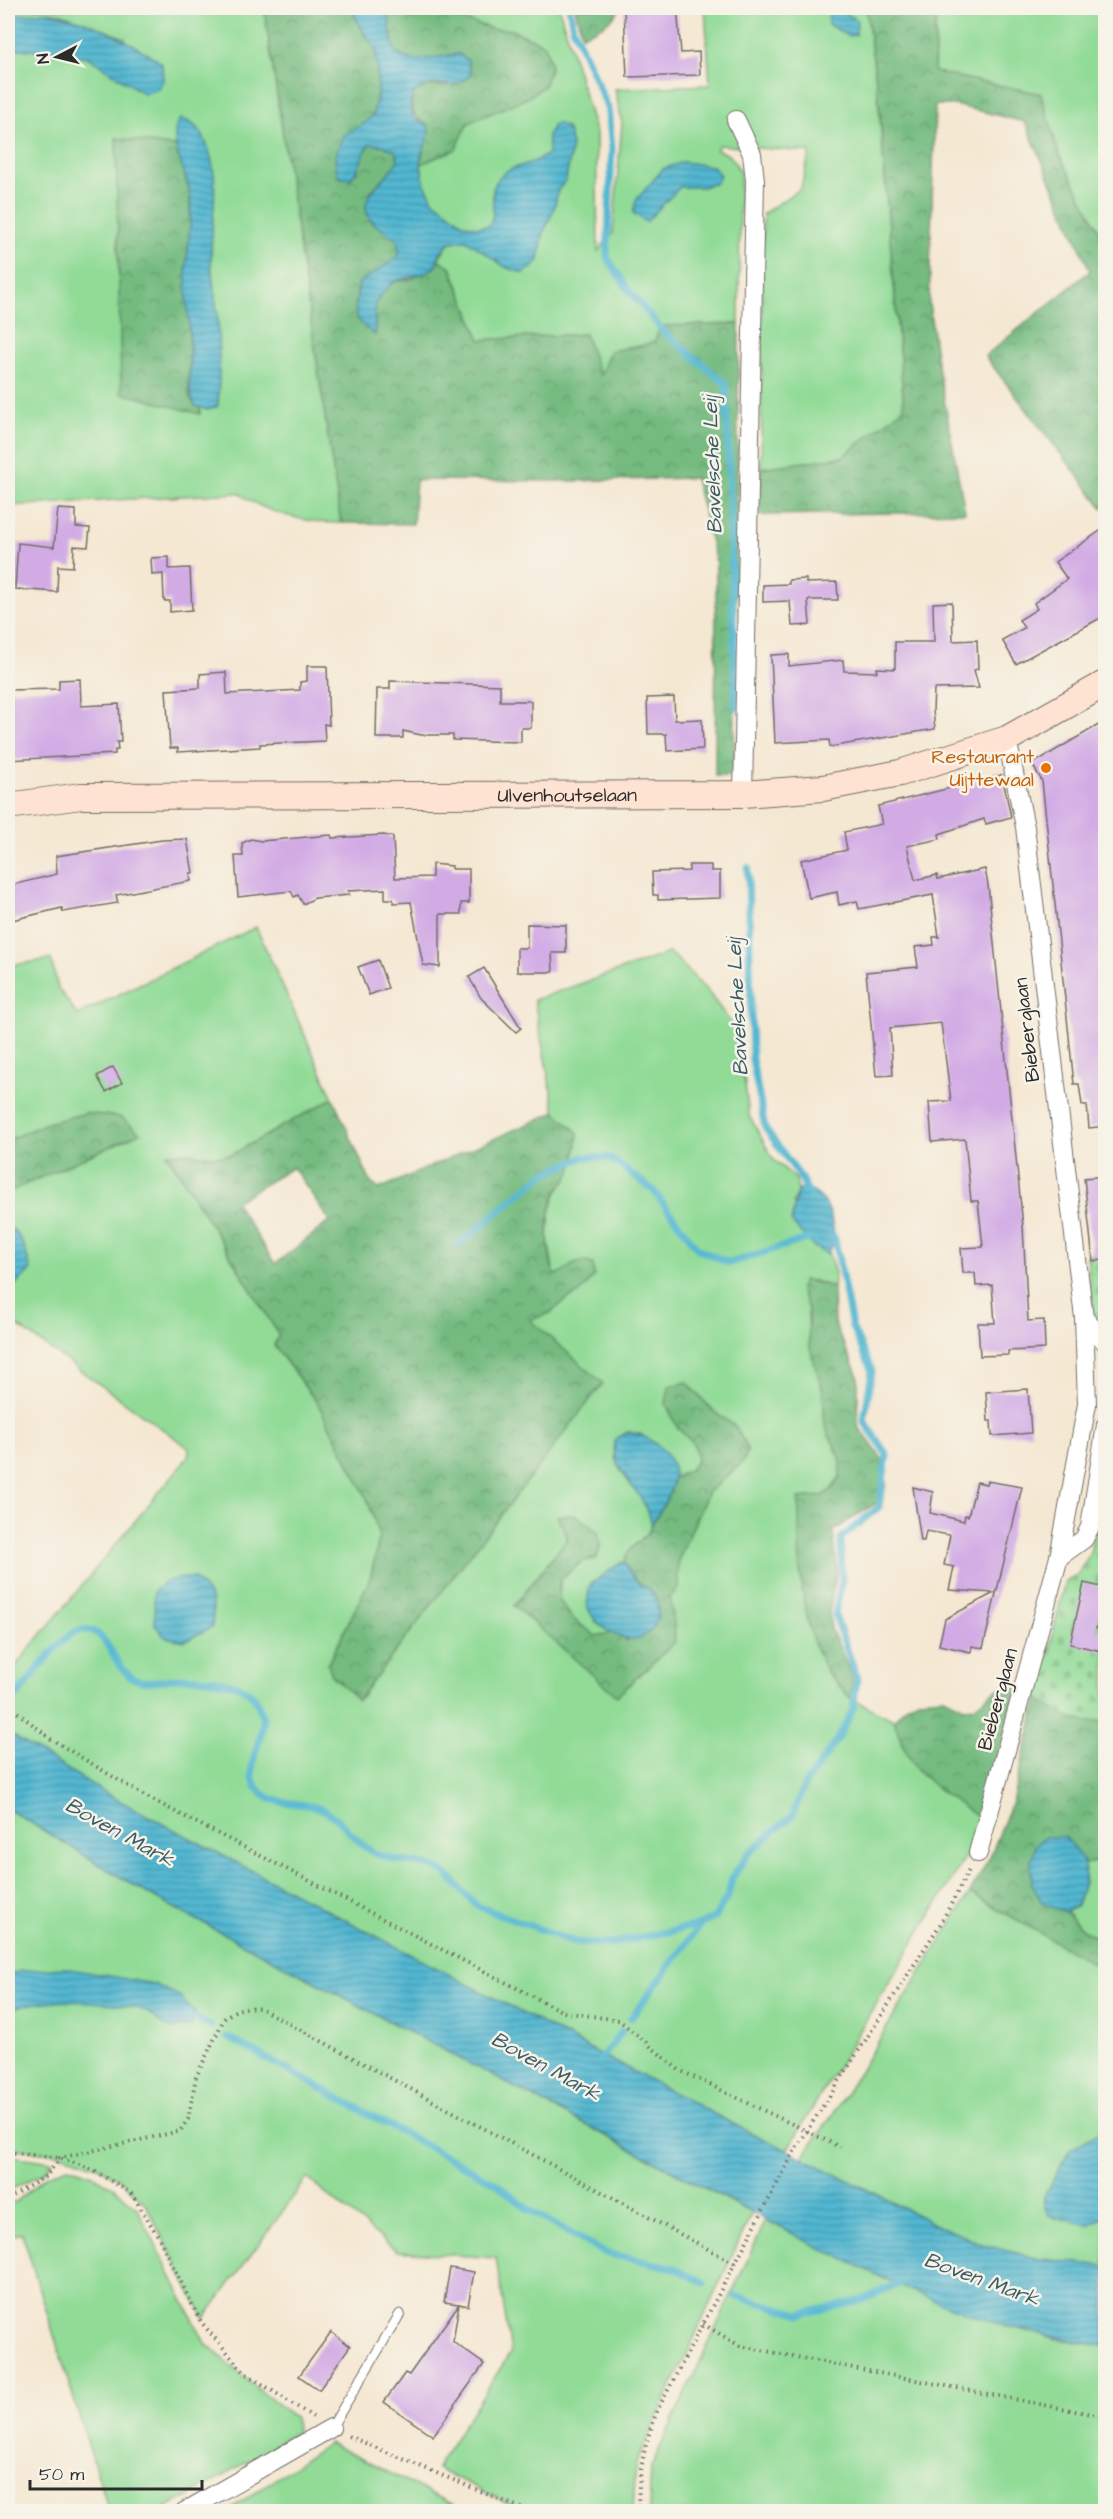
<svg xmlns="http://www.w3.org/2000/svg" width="1113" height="2519" font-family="'Architects Daughter',sans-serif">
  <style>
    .green { fill: #91db97; stroke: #5e8361; stroke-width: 1.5; fill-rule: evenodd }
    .forest { fill: url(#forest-crowns); stroke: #507356; stroke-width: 1.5; fill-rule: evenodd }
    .cemetery { fill: url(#cemetery-stones); stroke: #5e8361; stroke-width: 1.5 }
    .water { fill: url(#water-rules); stroke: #3e717e; stroke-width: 1.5 }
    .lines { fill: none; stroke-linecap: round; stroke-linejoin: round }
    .stream { stroke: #52b7d1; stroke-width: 7 }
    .building { fill: #d2abe5 }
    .lane-casing { stroke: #726d66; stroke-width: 11 }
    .street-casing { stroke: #726d66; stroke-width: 20 }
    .secondary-casing { stroke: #726d66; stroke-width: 28 }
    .path { stroke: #726d66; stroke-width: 4; stroke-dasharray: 1.5 4.5; stroke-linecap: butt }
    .lane { stroke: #fff; stroke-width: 9 }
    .street { stroke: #fff; stroke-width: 18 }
    .secondary { stroke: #fee3d2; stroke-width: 26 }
    .food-dot { fill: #e8710a; stroke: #f7f3e8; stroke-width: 2 }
    .labels { text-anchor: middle; stroke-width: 5; stroke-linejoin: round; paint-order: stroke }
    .food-label { font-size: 20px; fill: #c56008; stroke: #f7f3e8; text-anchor: end }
    .street-label { font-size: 20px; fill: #2b2b2b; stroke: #f7f3e8 }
    .water-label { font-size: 21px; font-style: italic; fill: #395c65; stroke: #f7f3e8 }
  </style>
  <defs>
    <pattern id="forest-crowns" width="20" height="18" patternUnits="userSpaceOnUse" patternTransform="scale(1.5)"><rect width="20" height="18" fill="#74bb80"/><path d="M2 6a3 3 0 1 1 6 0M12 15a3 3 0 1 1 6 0" fill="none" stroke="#5f9869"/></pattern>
    <pattern id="cemetery-stones" width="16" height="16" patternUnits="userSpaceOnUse" patternTransform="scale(1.5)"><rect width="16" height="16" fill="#91db97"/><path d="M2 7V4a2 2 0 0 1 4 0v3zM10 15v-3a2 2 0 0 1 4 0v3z" fill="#7dbc82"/></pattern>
    <pattern id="water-rules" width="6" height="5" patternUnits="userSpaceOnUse" patternTransform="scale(1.5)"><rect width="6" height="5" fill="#52b7d1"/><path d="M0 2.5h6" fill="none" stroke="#4495aa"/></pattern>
  </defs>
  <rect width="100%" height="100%" fill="#f7f3e8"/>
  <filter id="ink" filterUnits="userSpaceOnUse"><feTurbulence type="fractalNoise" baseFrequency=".0167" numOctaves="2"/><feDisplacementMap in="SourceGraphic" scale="12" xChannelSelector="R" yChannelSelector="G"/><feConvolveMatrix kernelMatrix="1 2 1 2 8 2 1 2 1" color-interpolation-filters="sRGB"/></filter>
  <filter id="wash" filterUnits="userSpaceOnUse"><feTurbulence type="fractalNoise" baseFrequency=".008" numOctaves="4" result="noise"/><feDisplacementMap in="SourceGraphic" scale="24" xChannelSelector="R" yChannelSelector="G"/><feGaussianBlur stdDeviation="1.35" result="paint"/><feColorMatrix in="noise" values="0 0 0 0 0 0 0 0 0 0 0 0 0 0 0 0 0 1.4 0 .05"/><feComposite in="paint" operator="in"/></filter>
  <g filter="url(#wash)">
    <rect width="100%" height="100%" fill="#f5e8d3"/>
    <g class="green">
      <path d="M8 8H264L341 523C309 523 265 514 239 493L8 506V50L22 49 88 57 144 93 125 38 63 14 46 12 8 16ZM116 138 177 147 176 143 212 222 211 261 218 323V406L208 410 200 407V414Z"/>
      <path d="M426 8H559L596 134 598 251 613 233 622 123 615 89 710 85 705 8H866L878 95 904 408 842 457 761 468 763 214 801 188 810 152 719 145 716 150C729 152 734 160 740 172L739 324 660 326 656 341 641 346 627 347 600 376 584 334 480 340 451 267 438 259 450 242 466 240 484 250 539 259 543 234 554 209 558 190 566 180 572 145 568 130 565 126 548 134V154L493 189 494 216 489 226 475 227 464 224 433 201 424 182 421 164 456 149 468 123 527 98 544 86 551 66 545 45 512 30 493 29ZM683 162 711 166 703 187H680L663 169Z"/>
      <path d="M936 8H1105V242L1059 154 1041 94 934 72Z"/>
      <path d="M256 927 333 1098 231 1155 212 1158 186 1152 167 1154 279 1335 274 1346 318 1404 366 1496 380 1536 370 1579 328 1664 358 1700 602 1383 529 1320 550 1313 567 1299 580 1292 574 1264 561 1273 554 1275 548 1238 550 1213 556 1193 569 1175 578 1133 555 1112 534 1000 669 953 677 959 708 992 738 1032 749 1115 773 1159 796 1179 798 1193 793 1203 814 1247 829 1254 835 1273 833 1287 812 1280 800 1288 808 1309 809 1344 823 1392 825 1426 841 1460 840 1477 832 1489 822 1496 799 1498V1513L850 1698 894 1720 901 1741 940 1790 981 1819 968 1853 787 2150 733 2124 112 1797 8 1733V1675L188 1457 189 1448 8 1319V1285L16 1284 14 1230 8 1227V1192L140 1133 47 1123 8 1140V966L51 959 58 988 77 1015ZM687 1382 712 1410 736 1427 744 1459 739 1466 708 1492 678 1561 674 1594 670 1599 674 1622 617 1695 514 1606 568 1538 600 1545 598 1555 595 1559 583 1561 560 1579 559 1600 572 1618 596 1636 612 1633 595 1621 590 1585 620 1563H624C628 1544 649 1538 651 1526 655 1494 604 1475 616 1439L628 1432 641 1434 670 1460 673 1478 691 1469 697 1460 694 1444 677 1427Z"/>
      <path d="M8 1809 150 1895 752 2213 636 2463 633 2511H523L436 2468 511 2352 496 2258 397 2251 307 2178 204 2319 145 2203 118 2178 95 2165 60 2154 8 2148Z"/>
      <path d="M1105 1860V1943L1082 1929 1066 1912 1077 1905 1086 1870 1084 1864Z"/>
      <path d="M970 1893 1105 1970V2129L1070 2150 1044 2196V2205L1048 2214 1056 2219H1067L1088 2225 1105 2216V2266L1040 2259 984 2245 937 2225 862 2187 802 2158 834 2113Z"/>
      <path d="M8 2155 12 2156 52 2162 43 2173 8 2191Z"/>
      <path d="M68 2167 91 2174 113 2187 137 2208 205 2343 253 2385 295 2418 296 2433 162 2511H109L22 2233 8 2237V2203L16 2202 46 2176Z"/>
      <path d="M766 2220 885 2279 1056 2339 1105 2346V2511L649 2512 651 2467Z"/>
      <path d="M329 2443 466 2511H227Z"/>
    </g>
    <g class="forest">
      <path d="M264 8H359L354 14 366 36 376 50 378 91 373 115 362 125 343 135 357 172 361 157 369 144 382 145 396 151 398 160 393 170 370 192 387 232 398 241 399 253 396 258 359 283 375 334V305L381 294 393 282 411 279 435 267 438 259 450 267 480 340 585 334 600 376 610 351 641 346 655 341 660 326 739 324 734 776H715L716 563 695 478 570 481 416 480 413 524 341 523Z"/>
      <path d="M386 8H426L493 29 512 30 545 45 551 66 544 86 527 98 468 123 456 149 421 164C421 150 429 139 428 125 412 117 410 111 413 93L427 85 442 86 471 74 468 61 459 54C438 55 398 73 392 41 389 30 391 18 386 8Z"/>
      <path d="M575 8H620C612 22 597 30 582 35Z"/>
      <path d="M866 8H936L934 72 1041 94 1059 154 1105 242 1106 505 1103 508 985 356 1090 271 1025 122 955 105H935L929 303 936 356 965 512 760 515 761 468 842 457 904 408 879 102Z"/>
      <path d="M116 138 177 147 190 194 189 395 195 406 200 407V414L121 393Z"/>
      <path d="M333 1098 371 1183 379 1189 555 1112 578 1133C577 1147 575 1161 570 1174 567 1181 560 1186 556 1193 544 1217 547 1250 554 1275L561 1273 574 1264 584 1261 593 1264 594 1276 580 1293 567 1299 550 1313 530 1320 603 1383 358 1700 332 1675 328 1664 370 1579 380 1536 366 1496 318 1404 274 1345 279 1335 167 1153C190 1152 208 1158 231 1155ZM293 1167 330 1221 275 1264 235 1202Z"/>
      <path d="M86 1113 121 1117 140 1133 8 1192V1140L47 1123Z"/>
      <path d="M804 1280 833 1287 834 1323 858 1376V1426L885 1463 886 1485 882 1499 833 1531 837 1571 829 1612 831 1629 854 1679 850 1698C842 1689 832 1680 826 1670 798 1619 798 1555 799 1498L822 1496 832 1489 840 1477 841 1460 825 1426 823 1392 809 1344 808 1309 800 1288Z"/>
      <path d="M687 1382 712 1410 736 1427 748 1450 743 1462 708 1492 678 1561V1587L670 1599 674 1622 675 1642 617 1696 514 1606 568 1538 557 1516 576 1515 598 1532 600 1545 598 1555 595 1559 583 1561 560 1579 559 1600 572 1618 596 1636 612 1633 628 1640 650 1590C637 1583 631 1576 624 1563 628 1547 637 1544 647 1534 650 1531 651 1525 654 1521 662 1508 672 1494 673 1478L691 1469 697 1460 694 1444 677 1427 666 1404 669 1386Z"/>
      <path d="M1018 1685 981 1819C960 1804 935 1790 918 1770 906 1757 900 1736 894 1720L906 1706 918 1699 944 1697 966 1708 974 1707 997 1689Z"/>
      <path d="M1038 1698C1057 1712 1081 1726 1105 1721V1860L1084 1864 1083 1859 1043 1904 1066 1912 1082 1929 1105 1943V1970L970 1893 990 1857 1012 1802Z"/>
    </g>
    <g class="cemetery">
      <path d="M1105 1253V1331L1094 1328 1087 1256Z"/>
      <path d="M1105 1471V1721C1080 1726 1058 1713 1038 1698L1065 1581 1077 1575 1090 1554Z"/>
    </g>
    <g class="water">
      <path d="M359 8H386C391 18 389 30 392 41 398 73 438 55 459 54L468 61 471 74C451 94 444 79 426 86 421 87 417 91 413 93L410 108 415 119 428 125 429 135 421 156V167L424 182 433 200 464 224 475 227 489 226C497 210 490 202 494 188 500 163 531 168 548 154V134L554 124H559L568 130 572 145 566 180 558 190 554 209 543 234 539 260 532 268 523 273 507 268 466 240 450 242 440 253 435 267 425 273 393 282 381 295 375 305V335C349 317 355 312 359 283L396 258 399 253 398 241C391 235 382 230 375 224 348 200 388 180 398 160L396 151 382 145 370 144C361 156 360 170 350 179L338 177 335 156 343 135 362 125 373 115 378 91 376 50 366 36 354 14Z"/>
      <path d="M837 8 857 20 856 35 848 36 828 24 829 12Z"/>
      <path d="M46 12C88 18 126 39 162 63L163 80 159 89 144 94 88 57 22 49 8 50V16Z"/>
      <path d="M180 119C204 122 211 152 214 173 217 201 210 231 211 260 211 281 217 302 218 324 219 351 220 379 218 406L208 410 195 406C186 389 191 370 190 351 190 327 186 302 186 278 186 250 193 222 190 194 187 173 165 138 180 119Z"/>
      <path d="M683 162 712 166 720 175 717 182 703 187H680L646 222 633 213 636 200 663 169Z"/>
      <path d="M807 1189C831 1199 831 1216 835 1240L827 1254 814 1247 791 1222 798 1190Z"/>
      <path d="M8 1227C24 1235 26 1254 31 1270L16 1284 8 1285Z"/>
      <path d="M628 1432C651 1436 679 1455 673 1483 669 1498 660 1511 652 1524 649 1517 647 1508 643 1502 631 1481 608 1464 616 1439Z"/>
      <path d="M620 1563H624L638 1583 650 1590 658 1601C658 1606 659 1615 657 1620 644 1656 598 1634 588 1608 586 1602 589 1592 590 1585Z"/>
      <path d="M182 1578H194C213 1596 215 1601 212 1627L185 1641 165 1637 155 1625 154 1592 165 1582Z"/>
      <path d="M8 1733 112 1797 733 2124 862 2187 937 2225 984 2245 1040 2259 1105 2266V2346C1067 2340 1030 2333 993 2322 931 2302 871 2272 812 2244L150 1895 8 1809Z"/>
      <path d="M1045 1837H1065C1090 1867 1089 1868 1077 1905L1066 1912 1043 1904 1032 1885 1031 1862 1035 1846Z"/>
      <path d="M64 1968 154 1984 179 1996 196 2014 191 2026C177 2029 168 2030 156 2020 153 2017 150 2013 146 2011 120 2001 45 1998 20 2007 16 2008 11 2011 8 2013V1975L21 1971Z"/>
      <path d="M1105 2129V2216L1089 2225 1067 2219H1056L1048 2214 1044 2205V2196L1070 2150Z"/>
    </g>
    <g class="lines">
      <g class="stream">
        <path d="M569 8 573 28 608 108 612 149 607 257 629 291 664 332 726 384 736 708"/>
        <path d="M748 868 752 1059 765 1128 799 1175 810 1195"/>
        <path d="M458 1245 542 1175 584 1157 610 1158 653 1190 698 1249 729 1263 807 1239H815"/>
        <path d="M14 1699C26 1685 59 1639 75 1632 111 1617 111 1677 141 1681 154 1683 168 1679 181 1678 201 1677 216 1679 235 1685 242 1688 253 1693 256 1701 259 1706 263 1716 263 1722 262 1743 241 1774 260 1791 278 1808 303 1800 324 1810 343 1820 351 1837 368 1849 387 1863 412 1860 433 1867 454 1873 462 1897 480 1907L574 1942 609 1944 700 1925"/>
        <path d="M186 2013 210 2026"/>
        <path d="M631 2018 700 1925 715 1917 728 1896 732 1878 748 1854 792 1816 805 1784 839 1737 853 1709 857 1678 835 1615 842 1580 841 1538 879 1507 887 1455 864 1421 872 1371 852 1327 835 1240 832 1234"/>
        <path d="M227 2037 497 2184 529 2210 605 2253 675 2268 705 2283"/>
        <path d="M599 2062 622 2031"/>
        <path d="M735 2296 800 2314 860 2301 905 2280"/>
      </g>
    </g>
    <g id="blocks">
      <g class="building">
        <path d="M624 8H677L681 53 699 52 700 75 627 77Z"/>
        <path d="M58 509 76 510V527L90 528 88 547 74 546 73 567 58 566 57 592 15 589 18 543 54 547Z"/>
        <path d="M1106 527V615L1016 664 1002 640 1024 628 1019 620 1037 609 1034 603 1067 579 1055 562Z"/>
        <path d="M169 557V569L190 568 192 610 170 612V601H164L163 574 152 575 151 558Z"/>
        <path d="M806 579V583L837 582 838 600H808L810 625 792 626 790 601 763 602V585L789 584V580Z"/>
        <path d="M952 602 953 641 977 640 978 669 974 670 979 688 934 689 933 711 935 729 830 747 829 740 775 743 771 655 789 654V666L843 660 844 671 877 672V668L895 669V642H934L933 603Z"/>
        <path d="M307 666H327L329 725 324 724 325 741 260 744V747L178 752V748H170L166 690 200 688V674L226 672 227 694 300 690V682L307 681Z"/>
        <path d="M80 679 81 706 119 704 121 742H117L118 750H115V754L8 760V727L12 726 8 690 59 689V680Z"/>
        <path d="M390 681 500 685V701H531V728H521V742L453 740V735H421L403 731V738H376L377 689H390Z"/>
        <path d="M674 697 675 720 702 719 703 749 667 751 666 734H648L647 698Z"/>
        <path d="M1100 724 1106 733V1126L1089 1128 1087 1105H1082L1079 1084H1074L1042 781 1032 764Z"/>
        <path d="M1002 775 1011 817 986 824 984 819 939 834 940 839 907 846 915 880 937 875 938 879 985 869 988 885 1023 1226 1028 1321 1044 1320 1045 1349 1008 1351V1355L980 1356 978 1323H995L992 1285 976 1286 975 1273H963L961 1248 983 1247 978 1201H971L965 1139 932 1142 929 1102 951 1101 941 1023 890 1028 893 1075 876 1076 866 972 918 967 915 947 934 945 933 937H939L933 895 859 909 857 901 839 905 837 892 809 898 801 860 847 850 844 832 882 824 878 806Z"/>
        <path d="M331 835 332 838 384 835 393 837 395 878 432 877V864L452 866V869H469V903H461V914H440V967L423 965 411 902 394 903 393 899H385V889L348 891 349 895 315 898 303 904 298 895 294 897 291 891 238 897 235 856H243L242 843 251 839 261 841Z"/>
        <path d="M187 839 193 873H190L191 881 116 895 118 903 63 912 62 908 8 921V886L57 874 56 856 162 840Z"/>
        <path d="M689 865H711V871H720V898L658 900V895H653L652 872 689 871Z"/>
        <path d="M527 924 566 925V953H552L553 972H517V948H527Z"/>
        <path d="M378 960 388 988 369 995 358 967Z"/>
        <path d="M484 968 521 1028 516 1032 481 998 469 977Z"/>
        <path d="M113 1067 122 1083 106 1092 97 1076Z"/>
        <path d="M1106 1176V1260L1093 1261 1084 1178Z"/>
        <path d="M1028 1389 1031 1433 992 1436 991 1421H988L986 1392Z"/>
        <path d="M987 1481 1022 1487 983 1648 972 1646 971 1652 939 1645 945 1619 994 1593 949 1590 954 1567 944 1565 950 1535 926 1531 924 1541H921L913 1487 933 1492 930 1513 964 1521 965 1515 968 1516 977 1482 986 1484Z"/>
        <path d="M1084 1583 1106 1588 1096 1629 1106 1631 1102 1651 1070 1644Z"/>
        <path d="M450 2268 474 2272 468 2306 459 2304 453 2342 484 2364 433 2436 384 2402 405 2373 409 2375 459 2304 444 2302Z"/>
        <path d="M331 2332 350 2346 319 2390 299 2376Z"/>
      </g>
    </g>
  </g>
  <g filter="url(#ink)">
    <use href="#blocks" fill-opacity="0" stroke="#726d66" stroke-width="1.5"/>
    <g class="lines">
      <g class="lane-casing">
        <path id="lane" d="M331 2428 400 2314"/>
      </g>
      <g class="street-casing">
        <g id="street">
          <path d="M736 120 752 154 755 180 743 794"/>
          <path d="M1084 1318 1106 1343"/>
          <path d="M1059 1557 1084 1539 1090 1527 1106 1425"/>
          <path d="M978 1853 1059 1557 1087 1404 1084 1318 1025 827 1007 739"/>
          <path d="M184 2512 331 2428"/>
        </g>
      </g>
      <g class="secondary-casing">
        <g id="secondary">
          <path id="s1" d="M8 806 81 796 743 794 823 788 900 773 1007 739 1106 683"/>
        </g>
      </g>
      <g class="path">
        <path d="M8 1705 51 1739 143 1795 563 2012 619 2020 679 2070 840 2147"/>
        <path d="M8 2152 60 2158 93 2170 131 2193 158 2236 201 2322 245 2373 313 2417"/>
        <path d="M8 2199 46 2176 60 2158 180 2131 188 2119 196 2077 224 2019C235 2008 245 2007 260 2008L734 2263"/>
        <path d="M703 2324 740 2346 1106 2417"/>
        <path d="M348 2436 530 2512"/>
        <path d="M638 2512C638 2475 644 2443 658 2409L796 2148 941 1923 969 1870"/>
      </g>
      <use href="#lane" class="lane"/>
      <use href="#street" class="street"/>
      <use href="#secondary" class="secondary"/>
    </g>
  </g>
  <circle class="food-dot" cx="1046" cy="768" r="6"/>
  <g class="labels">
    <g class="food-label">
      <text x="1034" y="763">Restaurant<tspan x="1034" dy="23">Uijttewaal</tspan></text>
    </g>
    <g class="street-label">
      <text dy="7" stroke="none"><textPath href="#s1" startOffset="560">Ulvenhoutselaan</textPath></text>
      <text transform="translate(1026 1030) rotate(-97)" y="7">Bieberglaan</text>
      <text transform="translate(997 1699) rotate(-75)" y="7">Bieberglaan</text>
    </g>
    <g class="water-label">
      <text transform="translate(712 465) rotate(-92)" y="7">Bavelsche Leij</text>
      <text transform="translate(737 1007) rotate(-93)" y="7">Bavelsche Leij</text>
      <text transform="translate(120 1832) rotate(29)" y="7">Boven Mark</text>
      <text transform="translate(546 2066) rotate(29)" y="7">Boven Mark</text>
      <text transform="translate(982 2279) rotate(20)" y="7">Boven Mark</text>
    </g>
  </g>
  <rect width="1113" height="2519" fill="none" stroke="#f7f3e8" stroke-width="30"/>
  <g transform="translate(57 57) rotate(263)" stroke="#f7f3e8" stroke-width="4.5" paint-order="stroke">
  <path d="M0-4.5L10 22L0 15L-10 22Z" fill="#2b2b2b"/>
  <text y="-9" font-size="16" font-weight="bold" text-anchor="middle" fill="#2b2b2b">N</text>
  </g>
  <path d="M30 2480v9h172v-9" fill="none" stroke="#2b2b2b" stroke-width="3"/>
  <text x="39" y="2480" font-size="18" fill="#2b2b2b" stroke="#f7f3e8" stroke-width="4.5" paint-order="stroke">50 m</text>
</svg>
